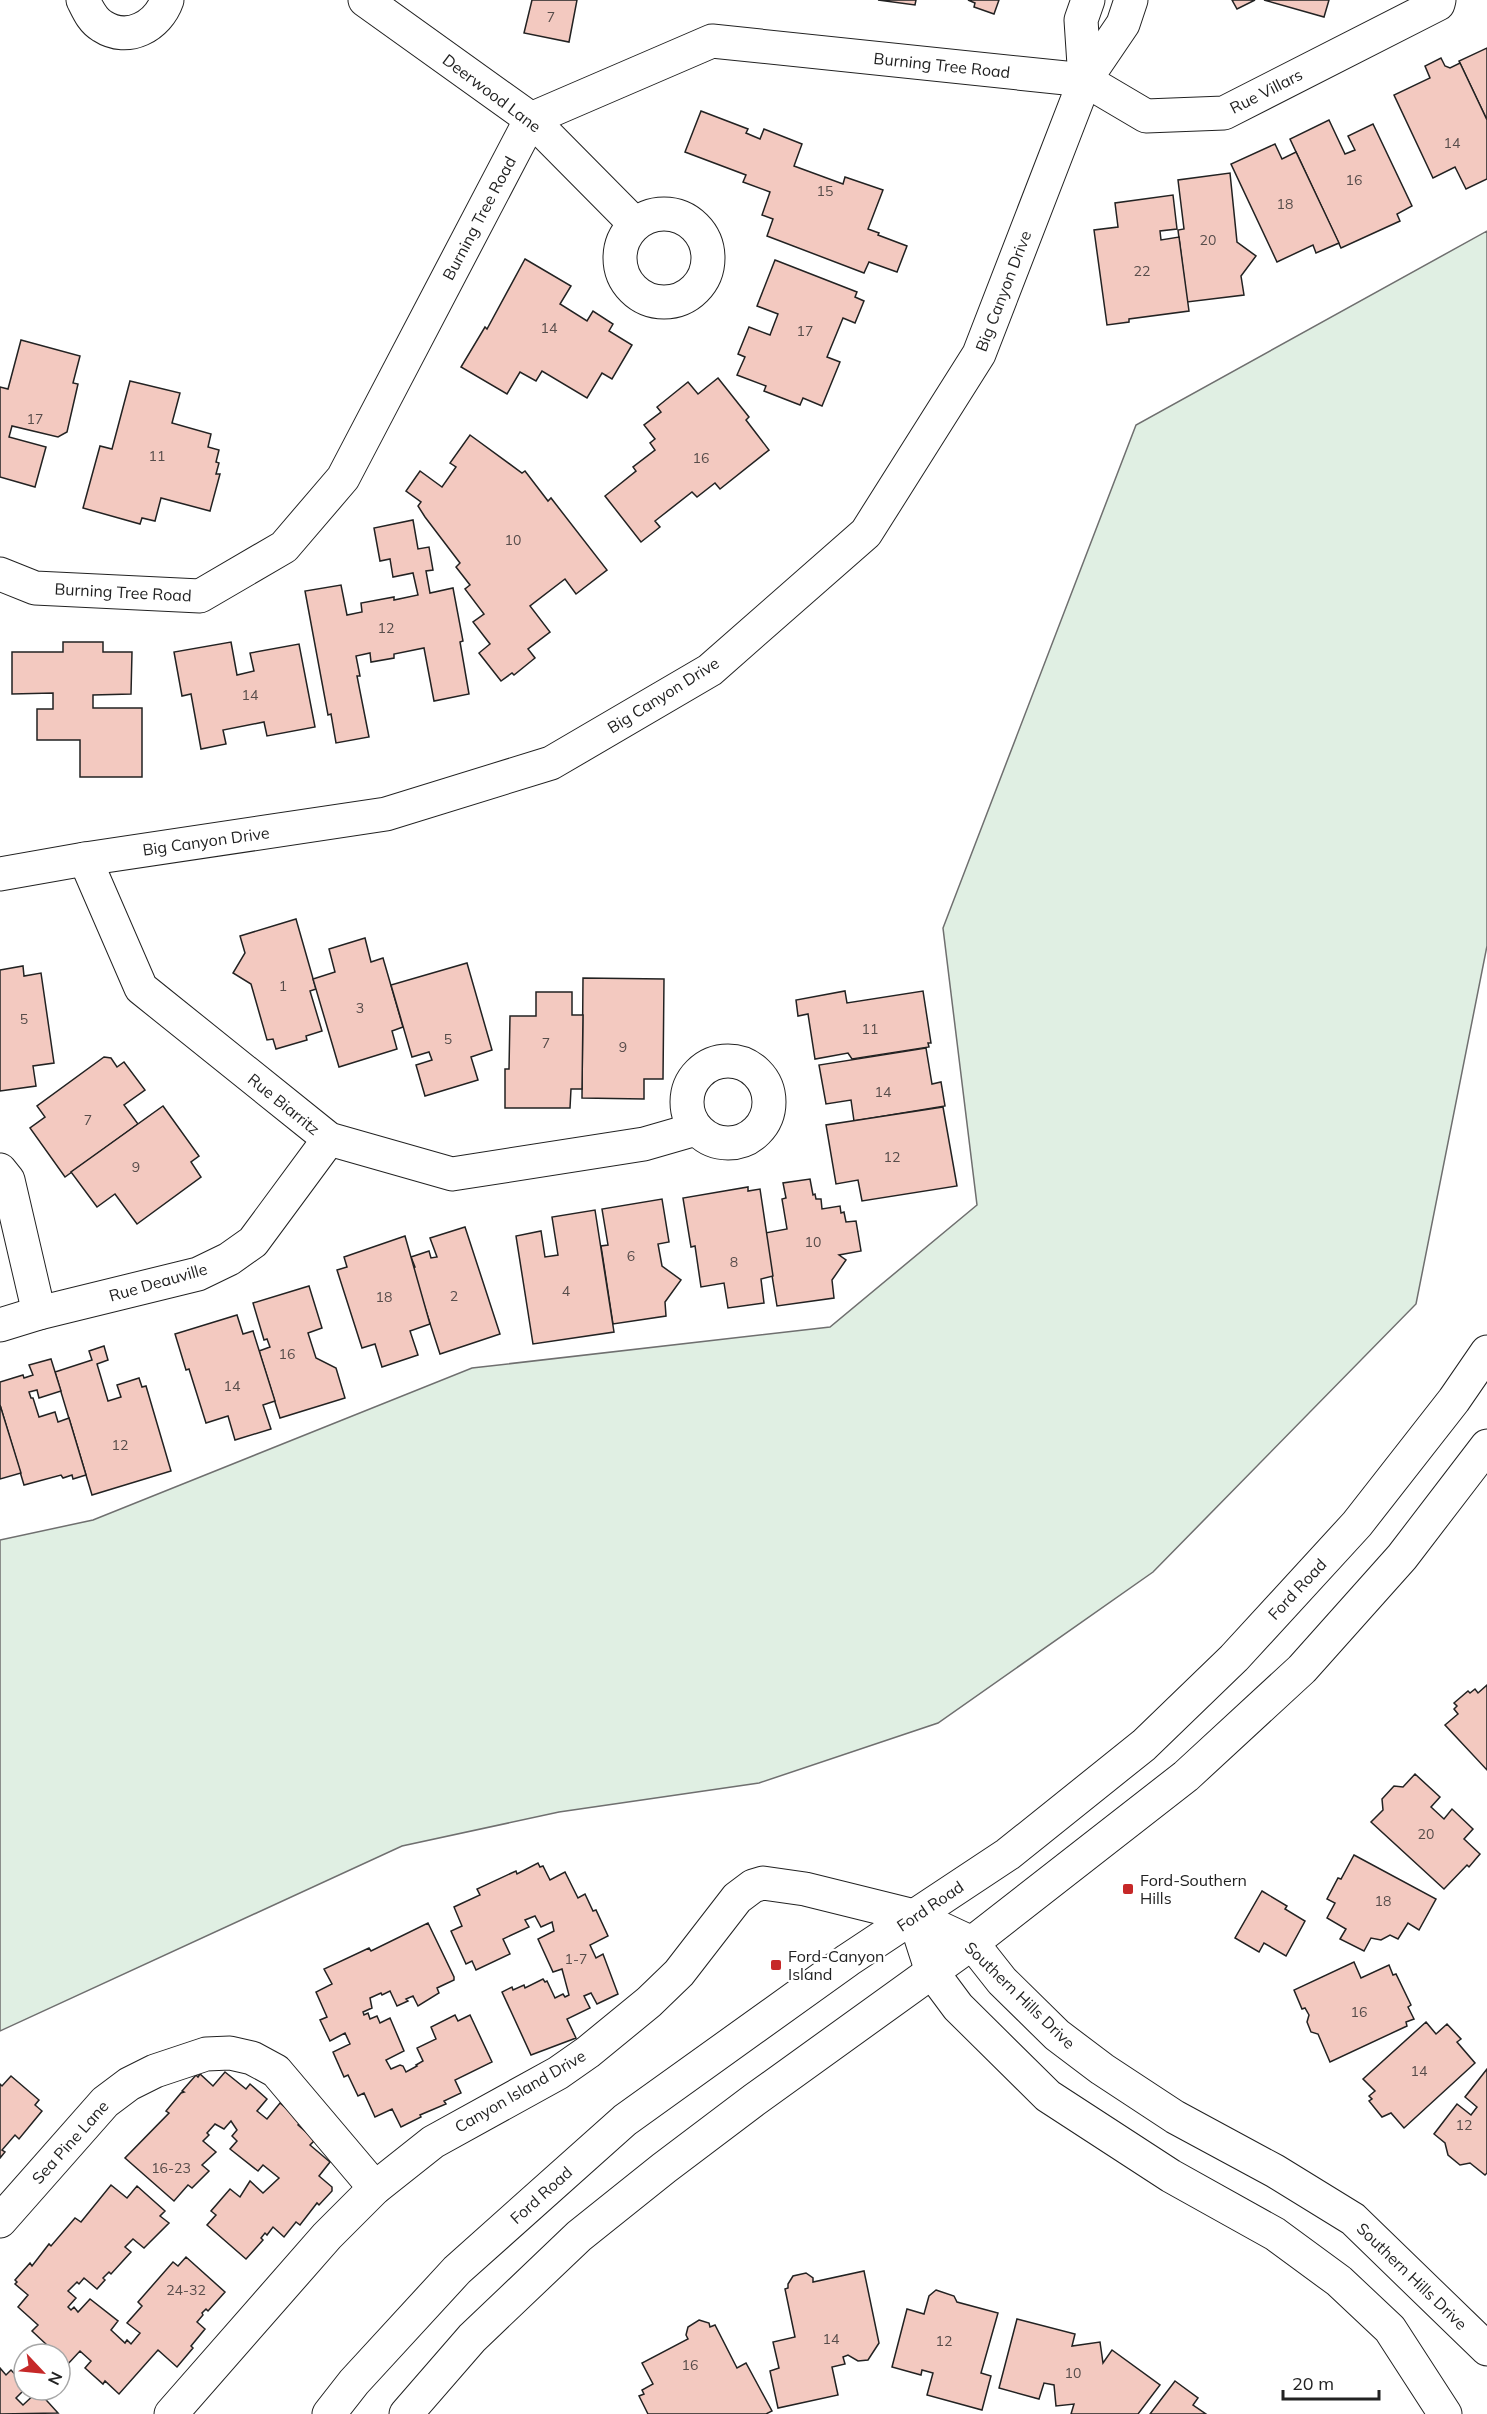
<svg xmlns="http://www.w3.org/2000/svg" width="1487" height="2414" font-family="Mulish,sans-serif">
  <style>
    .green { fill: #e0efe3; stroke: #6f6f6f; stroke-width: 1.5 }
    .building { fill: #f3c9c0; stroke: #222; stroke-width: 1.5 }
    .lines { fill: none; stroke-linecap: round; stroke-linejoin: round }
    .minor-casing { stroke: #222; stroke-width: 35 }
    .major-casing { stroke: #222; stroke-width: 35 }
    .minor { stroke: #fff; stroke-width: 33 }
    .major { stroke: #fff; stroke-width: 33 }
    .poi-dot { fill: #c62828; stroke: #fff; stroke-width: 2 }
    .labels { text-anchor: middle; stroke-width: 4.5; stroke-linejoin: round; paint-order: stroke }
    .number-label { font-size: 14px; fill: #564c4a }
    .street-label { font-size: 16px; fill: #222; stroke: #fff }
    .poi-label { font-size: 16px; fill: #222; stroke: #fff; text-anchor: start }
  </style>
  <rect width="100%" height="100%" fill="#fff"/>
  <path class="green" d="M1487 231V946L1416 1304 1153 1572 938 1723 759 1783 559 1812 402 1846 0 2031V1540L93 1520 472 1368 830 1327 977 1205 943 928 1136 425Z"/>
  <g class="building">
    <path d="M532 0H577L569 42 524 33Z"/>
    <path d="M878 0H916L915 5Z"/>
    <path d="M968 0H999L994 14 974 7 975 3Z"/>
    <path d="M1232 0H1255L1237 9Z"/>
    <path d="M1264 0H1329L1324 17Z"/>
    <path d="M1487 48V120L1459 61Z"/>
    <path d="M1441 58 1445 66 1450 68 1460 63 1487 120V179L1466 189 1455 167 1433 178 1394 95 1430 78 1425 66Z"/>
    <path d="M701 111 748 129 746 133 760 139 764 129 802 144 794 166 843 184 845 177 883 190 868 229 879 233 878 235 907 246 897 272 869 262 864 273 767 236 773 219 762 215 770 192 743 182 746 175 685 152Z"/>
    <path d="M1329 120 1345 154 1355 150 1348 136 1373 124 1412 206 1397 214 1400 221 1341 248 1290 139Z"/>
    <path d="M1275 144 1282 159 1296 152 1339 243 1316 253 1313 245 1277 262 1231 164Z"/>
    <path d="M1230 173 1237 242 1256 256 1241 276 1244 295 1187 302 1178 230 1184 229 1178 180Z"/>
    <path d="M1173 195 1177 229 1160 231 1161 240 1179 237 1189 311 1129 319V322L1107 325 1094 230 1118 227 1115 203Z"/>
    <path d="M525 259 571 286 560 304 587 321 593 311 613 324 609 331 632 345 612 379 602 373 587 398 542 371 536 381 520 372 507 394 461 367 485 327 487 329Z"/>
    <path d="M775 260 857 292 855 297 864 301 855 323 843 318 827 357 840 362 822 406 803 398 800 405 764 391 766 386 737 375 745 357 738 354 749 327 770 335 778 314 757 306Z"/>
    <path d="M21 340 80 356 73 383 78 384 67 432 58 437 12 426 9 437 46 447 35 487 0 477V387L8 389Z"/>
    <path d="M718 378 749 417 746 420 769 450 720 489 715 483 697 497 692 492 655 521 660 527 641 542 605 496 636 471 633 467 655 450 650 443 655 439 644 425 661 412 657 407 688 382 698 394Z"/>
    <path d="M130 381 180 393 172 423 211 434 208 447 219 450 216 462 219 463 216 474H220L210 511 161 498 155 521 142 518 140 524 83 508 100 446 112 449Z"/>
    <path d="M470 435 522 473 525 471 548 501 551 498 607 570 576 594 565 579 530 606 550 632 528 649 535 658 514 675 512 673 501 681 479 653 490 644 473 622 484 614 465 589 470 585 456 567 460 563 425 517 418 506 421 502 406 491 420 471 442 487 456 467 450 463Z"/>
    <path d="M413 520 418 549 429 547 433 570 426 571 430 593 453 588 463 641 460 642 469 694 434 701 424 648 394 654V658L371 662 370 653 356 656 360 676H357L369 737 336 743 331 714 328 715 305 591 341 585 347 615 362 612 361 603 394 597V600L418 595 413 573 393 577 390 559 380 561 374 528Z"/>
    <path d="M63 642H103V652H132L131 694 93 695V708H142V777H80V740H37V709H53V693L12 694V652H63Z"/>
    <path d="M231 642 237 675 254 671 250 653 299 644 315 727 267 736 264 722 223 730 226 744 201 749 191 694 182 696 174 652Z"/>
    <path d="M296 919 316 989 310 991 322 1031 306 1036 307 1040 276 1049 273 1039 267 1040 251 984 233 973 245 953 240 936Z"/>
    <path d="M365 938 371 962 383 958 403 1027 392 1031 397 1049 339 1067 313 979 335 972 329 949Z"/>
    <path d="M467 963 492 1050 471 1057 478 1080 425 1096 416 1065 432 1060 429 1052 412 1057 391 985Z"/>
    <path d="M23 966 24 976 41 973 54 1063 33 1066 36 1086 0 1091V970Z"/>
    <path d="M583 978 664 979 663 1079H644V1099L582 1098Z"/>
    <path d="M845 991 847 1003 923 991 931 1043H928L929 1047 852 1059 848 1053 815 1059 808 1014 798 1016 796 1000Z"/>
    <path d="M536 992H572V1015H583L582 1089H571L570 1108H505V1069H509L510 1016H536Z"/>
    <path d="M926 1048 932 1084 941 1082 945 1106 854 1121 851 1100 826 1104 819 1065Z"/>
    <path d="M104 1057 111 1058 117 1067 124 1062 145 1090 124 1105 138 1124 65 1177 30 1128 45 1117 37 1106Z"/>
    <path d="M163 1106 199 1156 191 1162 201 1177 137 1224 115 1194 97 1207 71 1172Z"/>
    <path d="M943 1107 957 1186 862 1201 858 1180 836 1184 826 1125Z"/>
    <path d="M810 1179 813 1195 815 1194 816 1199H821L822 1209 840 1206 841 1213 844 1212 846 1222 856 1221 861 1251 839 1255 846 1260 832 1280 834 1298 777 1306 765 1233 787 1229 782 1199 786 1198 783 1183Z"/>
    <path d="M748 1187V1191L760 1189 773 1276 761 1279 764 1303 728 1308 724 1283 701 1287 695 1246 691 1247 683 1198Z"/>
    <path d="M662 1199 669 1242 658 1244 662 1266 681 1280 665 1302 666 1316 613 1324 601 1246 608 1245 602 1209Z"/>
    <path d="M595 1210 614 1332 533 1344 516 1236 541 1231 545 1257 558 1255 552 1217Z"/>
    <path d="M465 1227 500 1334 440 1354 412 1268 415 1267 411 1257 429 1251 431 1258 437 1257 430 1238Z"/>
    <path d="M405 1236 430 1324 410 1331 418 1355 382 1367 375 1344 362 1348 337 1270 347 1267 344 1257Z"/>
    <path d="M309 1286 322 1328 308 1333 316 1358 336 1368 345 1398 280 1418 259 1351 270 1347 267 1339 264 1340 253 1303Z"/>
    <path d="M237 1315 243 1334 253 1331 275 1401 263 1405 271 1429 235 1440 228 1416 206 1423 189 1369 186 1370 175 1334Z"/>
    <path d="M104 1346 108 1360 97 1364 108 1401 121 1397 117 1385 139 1378 142 1387 146 1386 171 1471 92 1495 55 1372 92 1360 89 1351Z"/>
    <path d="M51 1359 61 1391 39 1398 37 1390 29 1392 31 1398H33L39 1417 55 1412 58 1422 69 1418 86 1475 73 1479 72 1475 63 1478 61 1475 24 1485 0 1405V1382L23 1375 24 1378 33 1375 29 1365Z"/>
    <path d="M0 1405 21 1473 0 1479Z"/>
    <path d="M1487 1685V1770L1445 1725 1458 1714 1454 1709 1457 1706 1454 1703 1468 1691 1470 1693 1475 1689 1478 1693Z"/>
    <path d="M1415 1774 1440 1797 1431 1807 1444 1819 1452 1809 1473 1829 1464 1839 1480 1854 1469 1867 1467 1865 1444 1889 1371 1822 1383 1810 1382 1799 1394 1786 1403 1787Z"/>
    <path d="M1354 1855 1436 1899 1419 1930 1408 1923 1398 1939 1390 1935 1381 1940 1371 1938 1364 1951 1340 1939 1346 1929 1327 1918 1335 1903 1327 1899 1338 1878 1341 1879Z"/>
    <path d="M538 1863 540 1867 543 1866 550 1880 565 1872 578 1898 585 1894 593 1911 596 1910 608 1936 590 1945 596 1958 603 1954 618 1994 597 2004 591 1993 584 1996 590 2008 567 2019 576 2038 531 2055 502 1992 512 1987 513 1990 524 1985 525 1988 543 1979 545 1982 547 1981 555 1998 563 1994 565 1997 569 1995 562 1969 553 1972 538 1939 554 1931 552 1922 541 1927 535 1916 525 1920 529 1927 503 1939 510 1954 476 1970 472 1961 466 1964 451 1931 462 1926 454 1907 480 1895 477 1889 516 1871 517 1874Z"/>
    <path d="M1262 1891 1287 1906 1285 1909 1305 1921 1286 1956 1264 1943 1259 1952 1235 1938Z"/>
    <path d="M428 1923 454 1977V1980L437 1988 439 1993 418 2006 413 1996 406 1999 408 2001 397 2006 390 1991 382 1995 381 1993 370 1998 372 2008 363 2012 364 2015 368 2013 370 2019 377 2016 380 2023 390 2018 393 2025 404 2051 386 2060 391 2069 400 2065 403 2066 406 2072 417 2066 416 2065 423 2061 417 2048 436 2039 431 2027 455 2015 458 2021 470 2015 492 2062 455 2080 461 2093 444 2101 446 2104 420 2115 421 2117 401 2127 392 2109 375 2117 364 2093 358 2096 348 2075 344 2077 333 2052 350 2044 345 2033 330 2041 320 2020 327 2017 316 1992 332 1984 324 1969 369 1948 371 1951Z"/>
    <path d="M1354 1962 1361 1978 1389 1965 1393 1975 1396 1974 1411 2005 1408 2007 1414 2019 1406 2022 1407 2026 1330 2062 1318 2034 1311 2032 1307 2022 1309 2015 1305 2008 1302 2009 1294 1990Z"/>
    <path d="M1426 2022 1436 2034 1447 2024 1461 2039 1457 2042 1475 2063 1404 2128 1391 2113 1382 2117 1369 2101 1372 2099 1369 2096 1375 2091 1363 2079Z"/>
    <path d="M1487 2069V2173L1485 2175 1470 2163 1460 2165 1448 2155 1445 2143 1434 2134 1457 2104 1471 2115 1477 2107 1465 2097Z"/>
    <path d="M225 2072 246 2089 250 2084 267 2099 257 2111 267 2119 280 2103 301 2121 298 2125 315 2140 310 2145 330 2162 319 2176 332 2187V2191L319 2205 317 2203 300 2225 296 2222 284 2237 273 2227 267 2235 265 2233 261 2238 263 2240 246 2259 207 2225 216 2215 211 2211 230 2189 240 2197 250 2181 263 2193 279 2178 263 2165 258 2171 230 2149 237 2141 232 2136 237 2130 231 2121 224 2129 215 2124 207 2133 209 2135 203 2141 216 2152 202 2165 209 2171 192 2188 188 2185 174 2201 125 2158 169 2113 166 2111 181 2093 184 2092 182 2091 196 2075 198 2077 200 2074 213 2086Z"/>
    <path d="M11 2076 39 2100 35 2105 42 2111 19 2139 15 2135 2 2150 5 2152 0 2158V2084L2 2086Z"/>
    <path d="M111 2185 127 2198 137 2186 165 2211 160 2216 169 2223 144 2248 133 2239 125 2247 131 2252 111 2274 109 2272 103 2278 105 2280 97 2289 84 2278 79 2284 77 2282 68 2291 76 2298 68 2307 71 2310 74 2307 78 2312 90 2299 118 2321 111 2330 125 2343 127 2340 131 2344 140 2333 127 2323 142 2306 138 2302 173 2262 178 2266 186 2257 225 2292 208 2311 206 2309 202 2313 203 2315 197 2322 205 2329 191 2346 193 2348 177 2367 158 2350 119 2394 105 2381 103 2384 85 2368 91 2361 80 2351 67 2365 60 2359V2354H54L47 2347 48 2346 32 2331 38 2325 18 2307 28 2295 15 2284 17 2282 15 2280 30 2263 32 2266 49 2244 51 2246 75 2218 81 2222Z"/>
    <path d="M864 2271 879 2343 868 2360 858 2361 848 2355 843 2357 845 2364 832 2367 838 2395 778 2408 770 2371 779 2368 773 2342 795 2337 785 2289 788 2288V2284L793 2276 806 2273 813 2278V2282Z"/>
    <path d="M936 2290 954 2296 957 2302 998 2313 981 2373 991 2376 982 2410 927 2395 933 2373 922 2370 921 2375 892 2367 907 2309 924 2314 929 2296Z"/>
    <path d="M1017 2319 1075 2334 1072 2346 1100 2342 1103 2363 1112 2350 1160 2385 1138 2414H1071L1074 2404 1056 2406 1054 2385 1044 2383 1039 2399 999 2388Z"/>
    <path d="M699 2320 709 2323 710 2327 715 2325 737 2368 746 2363 772 2411 766 2414H648L639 2396 644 2394 642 2390 653 2384 642 2363 688 2339 686 2335 688 2327Z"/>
    <path d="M0 2368 6 2375 11 2370 24 2384V2390L16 2398 23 2405 38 2391 58 2413 0 2414Z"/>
    <path d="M1175 2381 1198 2398 1193 2405 1206 2414H1150Z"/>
  </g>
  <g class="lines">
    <g class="minor-casing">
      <g id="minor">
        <path d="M83 0C88 10 92 20 102 26 128 43 158 26 167 0"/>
        <path d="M365 0 531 119 635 224"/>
        <path d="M1085 80 1081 20 1088 0"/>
        <circle cx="664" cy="258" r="44"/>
        <path d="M0 574 35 588 200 596 284 547 343 478 531 119 712 41 1085 80 1146 116 1224 113 1438 4 1439 0"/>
        <path d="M85 859 141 988 329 1139 452 1174 644 1144 696 1129"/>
        <path d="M0 874 85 859 386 814 551 763 710 670 866 533 979 354 1085 80 1123 24 1131 0"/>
        <circle cx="728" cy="1102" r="41"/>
        <path d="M0 1170 8 1180 39 1313"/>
        <path d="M0 1325 39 1313 198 1274 229 1259 253 1242 329 1139"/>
        <path d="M914 1916 932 1972 958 2007 1048 2096 1171 2176 1275 2234 1339 2281 1390 2329 1445 2414"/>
        <path d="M0 2221 105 2102 129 2084 155 2071 206 2054 230 2053 252 2058 276 2071 375 2188"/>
        <path d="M171 2414 327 2236 375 2188 433 2142 558 2073 588 2052 649 2002 679 1973 737 1898 753 1886 763 1883 805 1889 914 1916 972 1943 1002 1981 1057 2035 1102 2069 1175 2117 1275 2171 1353 2219 1487 2349"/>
      </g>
    </g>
    <g class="major-casing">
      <g id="major">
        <path d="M329 2414 354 2382 457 2270 625 2120 848 1960 1008 1854 1144 1745 1234 1658 1357 1524 1454 1400 1487 1352"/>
        <path d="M406 2414 472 2338 579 2236 664 2168 754 2100 972 1943 1186 1776 1302 1669 1402 1557 1487 1446"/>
      </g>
    </g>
    <use href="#minor" class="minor"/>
    <use href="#major" class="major"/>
  </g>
  <g class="poi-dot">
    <rect x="1122" y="1883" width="12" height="12" rx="3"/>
    <rect x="770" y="1959" width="12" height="12" rx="3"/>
  </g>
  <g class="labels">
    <g class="number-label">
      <text x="551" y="22">7</text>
      <text x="1452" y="148">14</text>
      <text x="1354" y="185">16</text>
      <text x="825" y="196">15</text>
      <text x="1285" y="209">18</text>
      <text x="1208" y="245">20</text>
      <text x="1142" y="276">22</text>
      <text x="549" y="333">14</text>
      <text x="805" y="336">17</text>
      <text x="35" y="424">17</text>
      <text x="157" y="461">11</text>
      <text x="701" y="463">16</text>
      <text x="513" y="545">10</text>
      <text x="386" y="633">12</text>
      <text x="250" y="700">14</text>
      <text x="283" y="991">1</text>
      <text x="360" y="1013">3</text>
      <text x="24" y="1024">5</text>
      <text x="870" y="1034">11</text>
      <text x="448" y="1044">5</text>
      <text x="546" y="1048">7</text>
      <text x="623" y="1052">9</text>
      <text x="883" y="1097">14</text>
      <text x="88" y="1125">7</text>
      <text x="892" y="1162">12</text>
      <text x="136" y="1172">9</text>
      <text x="813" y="1247">10</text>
      <text x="631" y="1261">6</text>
      <text x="734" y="1267">8</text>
      <text x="566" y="1296">4</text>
      <text x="454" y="1301">2</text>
      <text x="384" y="1302">18</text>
      <text x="287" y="1359">16</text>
      <text x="232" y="1391">14</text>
      <text x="120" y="1450">12</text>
      <text x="1426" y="1839">20</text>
      <text x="1383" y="1906">18</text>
      <text x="576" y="1964">1-7</text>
      <text x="1359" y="2017">16</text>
      <text x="1419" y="2076">14</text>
      <text x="1464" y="2130">12</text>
      <text x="171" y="2173">16-23</text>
      <text x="186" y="2295">24-32</text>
      <text x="831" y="2344">14</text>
      <text x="944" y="2346">12</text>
      <text x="690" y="2370">16</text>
      <text x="1073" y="2378">10</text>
    </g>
    <g class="street-label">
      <text transform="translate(942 65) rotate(6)" y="6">Burning Tree Road</text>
      <text transform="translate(1266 91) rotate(-27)" y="6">Rue Villars</text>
      <text transform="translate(492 93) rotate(37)" y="6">Deerwood Lane</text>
      <text transform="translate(479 218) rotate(-62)" y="6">Burning Tree Road</text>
      <text transform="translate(1003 291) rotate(-69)" y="6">Big Canyon Drive</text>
      <text transform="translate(123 592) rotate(3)" y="6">Burning Tree Road</text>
      <text transform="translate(663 695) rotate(-32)" y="6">Big Canyon Drive</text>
      <text transform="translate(206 841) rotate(-8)" y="6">Big Canyon Drive</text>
      <text transform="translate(284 1104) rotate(39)" y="6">Rue Biarritz</text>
      <text transform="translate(158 1282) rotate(-16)" y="6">Rue Deauville</text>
      <text transform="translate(1297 1589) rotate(-47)" y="6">Ford Road</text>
      <text transform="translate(930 1906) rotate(-34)" y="6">Ford Road</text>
      <text transform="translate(1020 1995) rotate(44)" y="6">Southern Hills Drive</text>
      <text transform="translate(520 2091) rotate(-30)" y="6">Canyon Island Drive</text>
      <text transform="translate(70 2142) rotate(-48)" y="6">Sea Pine Lane</text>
      <text transform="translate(541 2195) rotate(-42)" y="6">Ford Road</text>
      <text transform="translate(1412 2276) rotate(44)" y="6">Southern Hills Drive</text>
    </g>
    <g class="poi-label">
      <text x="1140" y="1886">Ford-Southern<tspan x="1140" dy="18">Hills</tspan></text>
      <text x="788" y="1962">Ford-Canyon<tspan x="788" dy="18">Island</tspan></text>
    </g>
  </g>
  <g transform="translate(42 2372) rotate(116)"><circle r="28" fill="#ffffff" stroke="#a7a7a7" stroke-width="1.5"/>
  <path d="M0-4.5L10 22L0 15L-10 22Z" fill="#c62828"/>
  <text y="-9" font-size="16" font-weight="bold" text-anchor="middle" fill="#222222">N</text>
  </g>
  <path d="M1283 2390v9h96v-9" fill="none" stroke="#222222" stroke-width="3"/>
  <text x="1292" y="2390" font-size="18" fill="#222222" stroke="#ffffff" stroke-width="4.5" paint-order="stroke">20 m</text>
</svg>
